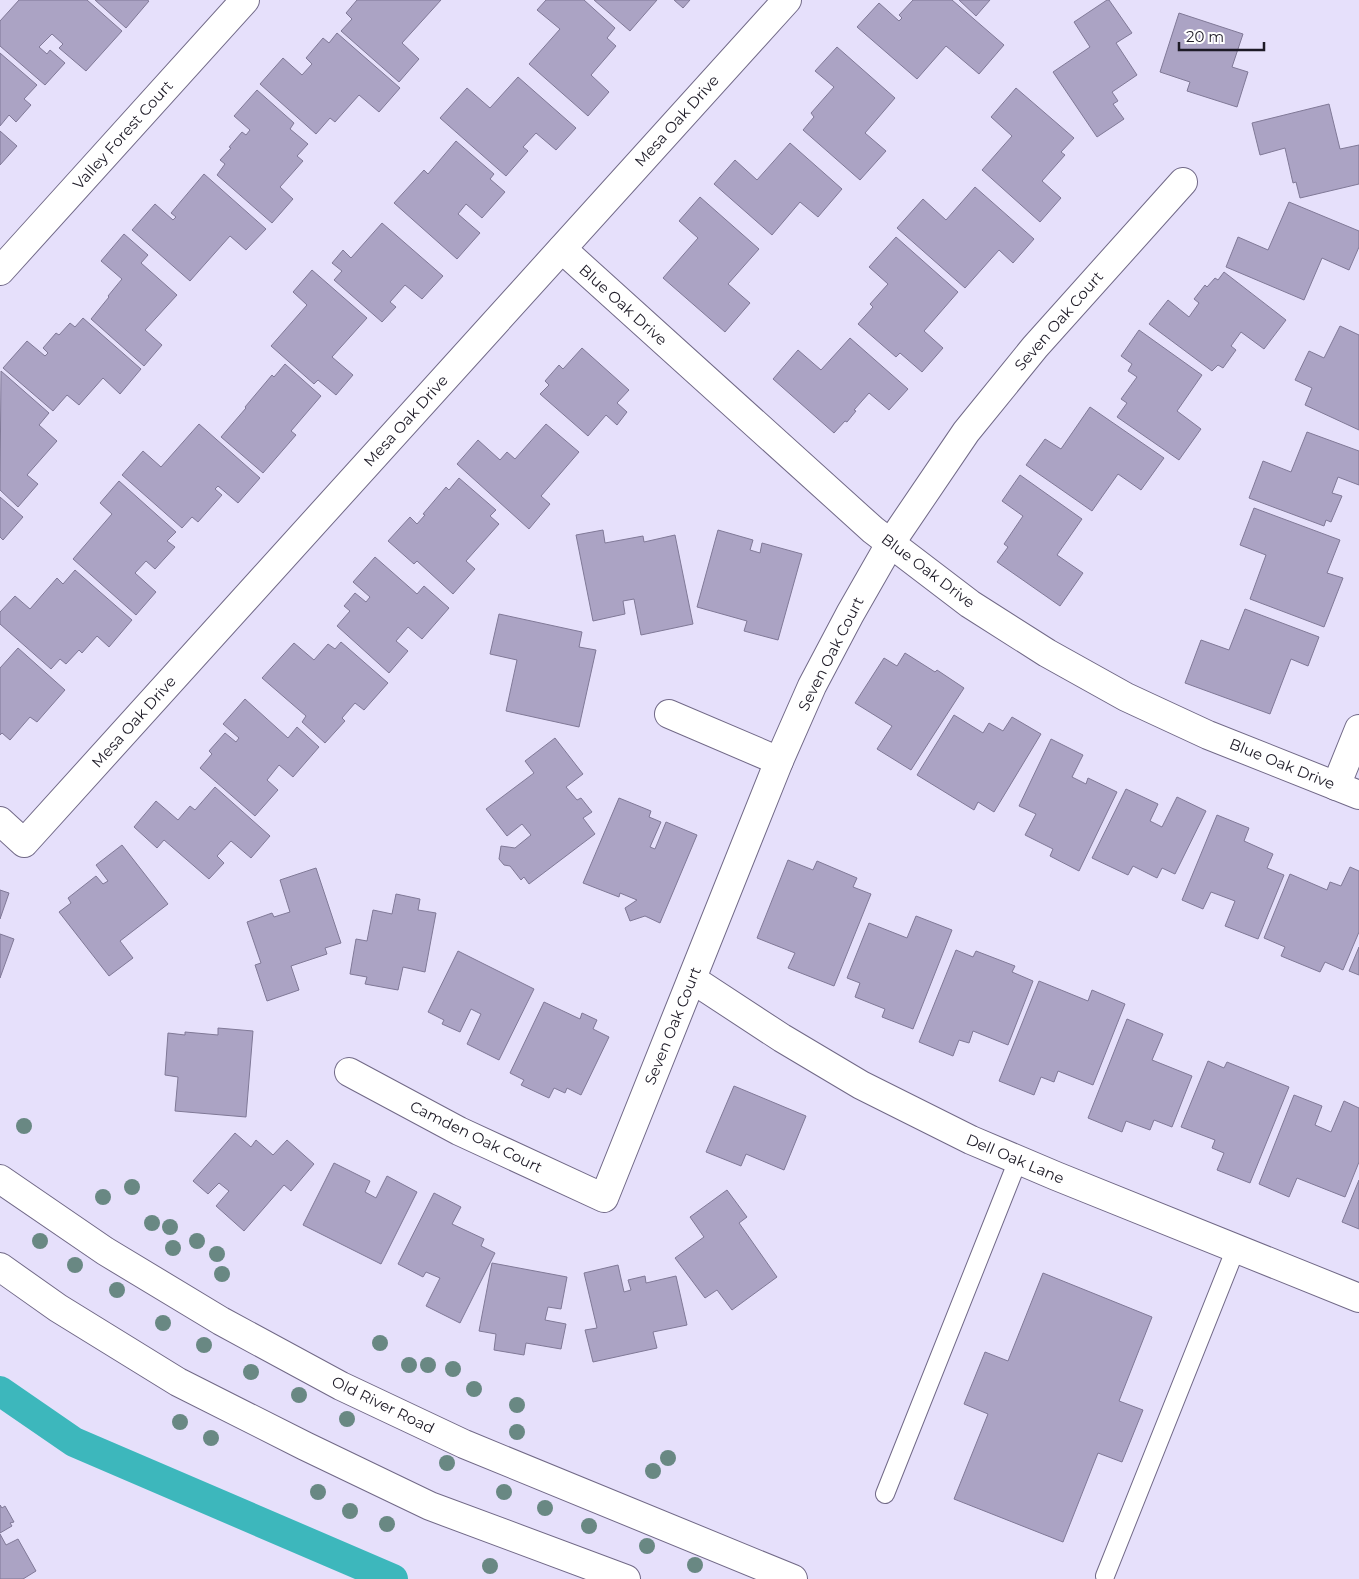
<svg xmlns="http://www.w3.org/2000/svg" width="1359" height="1579" font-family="Montserrat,sans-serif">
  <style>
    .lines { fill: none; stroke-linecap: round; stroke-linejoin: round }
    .canal { stroke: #3db7bc; stroke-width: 30 }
    .building { fill: #aba3c4; stroke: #807997 }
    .lane-casing { stroke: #716987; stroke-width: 20 }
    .street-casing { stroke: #716987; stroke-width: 30 }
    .secondary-casing { stroke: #716987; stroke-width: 30 }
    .lane { stroke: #fff; stroke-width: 18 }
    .street { stroke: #fff; stroke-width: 28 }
    .secondary { stroke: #fff; stroke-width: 28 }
    .tree { fill: #698883 }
    .labels { text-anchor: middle; stroke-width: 4.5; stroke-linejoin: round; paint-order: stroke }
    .street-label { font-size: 15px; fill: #1d1a26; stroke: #fff }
  </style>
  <rect width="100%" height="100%" fill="#e6e0fb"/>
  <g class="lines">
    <path class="canal" d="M0 1391 74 1442 393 1579"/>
  </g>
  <g class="building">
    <path d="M19 0H87L122 31 86 71 59 48 63 44 52 34 39 47 47 54 50 50 65 63 45 85 0 46V21Z"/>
    <path d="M95 0H147L149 1 126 28Z"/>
    <path d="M357 0H441L402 43 419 59 399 82 341 31 352 19 346 13Z"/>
    <path d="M546 0H584L615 28 607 38 616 46 591 75 609 92 588 116 529 64 560 29 537 10Z"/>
    <path d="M594 0H657L630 31Z"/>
    <path d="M674 0H690L683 8Z"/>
    <path d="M913 0H952L1004 45 979 74 946 46 917 79 857 27 879 3 899 21 902 18 899 15Z"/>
    <path d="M959 0H990L976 16Z"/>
    <path d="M1107 0H1109L1132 33 1116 43 1137 75 1112 92 1118 101 1113 104 1124 119 1097 137 1053 72 1090 47 1074 22Z"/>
    <path d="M1179 13 1243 34 1232 67 1248 72 1237 107 1187 91 1190 82 1160 72Z"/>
    <path d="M337 33 400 88 379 112 359 95 335 122 330 118 316 134 260 84 283 58 302 75 312 64 306 58 323 38 329 43Z"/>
    <path d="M837 47 895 98 865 133 886 151 860 180 803 130 814 117 811 113 834 87 815 71Z"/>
    <path d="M0 53 37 85 24 99 31 105 16 122 9 115 0 126Z"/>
    <path d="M518 77 576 128 556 150 536 133 523 147 528 151 506 176 440 118 467 88 490 108Z"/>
    <path d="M1016 88 1074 138 1061 152 1065 155 1042 181 1061 198 1040 222 982 170 1012 136 991 117Z"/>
    <path d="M257 90 294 123 290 129 308 144 297 156 303 161 280 187 293 199 272 223 217 175 225 164 220 160 231 148 229 147 242 132 246 135 250 130 234 116Z"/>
    <path d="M1329 104 1340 149 1359 145V184L1300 198 1296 182 1293 183 1285 148 1260 155 1252 123Z"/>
    <path d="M0 131 17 146 0 165Z"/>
    <path d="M456 141 494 174 490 179 505 192 482 218 466 204 458 214 480 233 457 259 394 203 424 170 428 174Z"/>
    <path d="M790 143 842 189 818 217 800 202 772 235 714 184 735 160 757 180Z"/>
    <path d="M204 174 266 229 246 250 230 236 190 281 132 230 155 204 173 220 176 217 171 213Z"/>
    <path d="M975 187 1034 239 1013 263 999 250 965 288 897 228 923 199 946 220Z"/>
    <path d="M700 197 759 249 728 284 750 303 725 332 663 278 698 238 679 221Z"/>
    <path d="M1289 202 1359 231V247L1349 270 1322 258 1304 300 1226 267 1238 237 1268 250Z"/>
    <path d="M382 223 443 276 422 299 405 285 390 302 396 307 382 322 334 280 342 271 332 263 343 250 351 258Z"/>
    <path d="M124 234 148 255 141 263 177 295 145 330 162 345 144 366 91 319 109 297 108 296 122 279 101 261Z"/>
    <path d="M896 237 958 292 924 331 943 348 922 372 900 353 896 357 858 324 873 307 870 304 888 284 869 267Z"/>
    <path d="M312 270 367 318 332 357 353 375 336 395 318 380 314 384 271 346 307 305 293 292Z"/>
    <path d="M1224 272 1286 320 1264 349 1241 332 1231 346 1236 350 1223 368 1218 365 1212 371 1149 324 1168 300 1189 317 1199 303 1194 299 1205 285 1207 287 1215 278 1218 280Z"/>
    <path d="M83 318 141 369 120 394 103 378 79 405 67 395 53 411 3 368 27 341 45 356 48 353 43 348 56 333 59 335 70 323 75 327Z"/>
    <path d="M1340 326 1359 335V430L1305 405 1312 388 1295 380 1309 351 1324 358Z"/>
    <path d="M1139 330 1202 375 1177 411 1201 429 1179 460 1117 417 1127 403 1121 399 1137 377 1128 371 1132 364 1121 356Z"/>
    <path d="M850 338 908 389 889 410 869 393 854 410 856 411 847 422 845 421 834 433 773 379 798 350 821 370Z"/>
    <path d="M582 348 629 390 617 403 627 412 617 425 606 415 588 436 540 394 549 385 545 381 559 365 563 369Z"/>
    <path d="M285 364 321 396 291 431 296 435 263 473 221 437 246 408 245 407 272 375 274 377Z"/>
    <path d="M1 371 49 413 39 425 57 441 27 475 38 484 18 507 0 490Z"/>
    <path d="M1090 407 1164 458 1141 490 1118 474 1092 511 1026 465 1045 439 1061 449Z"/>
    <path d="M199 424 260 478 238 503 218 486 215 489 222 495 198 522 192 517 182 528 122 475 143 451 161 467Z"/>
    <path d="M546 424 579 452 541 496 550 504 529 529 457 464 478 440 500 460 507 452 515 459Z"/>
    <path d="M1307 432 1359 451V485L1338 477 1332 493 1342 496 1331 522 1326 520 1324 526 1249 498 1263 461 1291 472Z"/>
    <path d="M1020 475 1082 519 1057 555 1083 573 1060 606 997 562 1008 547 1004 544 1023 516 1002 501Z"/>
    <path d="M459 478 496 510 490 516 499 524 466 561 475 569 453 594 417 561 414 564 388 541 410 517 417 524 425 515 423 514 446 487 449 490Z"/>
    <path d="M119 481 176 532 167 541 175 547 155 569 146 561 135 573 156 592 136 615 73 559 112 514 100 503Z"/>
    <path d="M0 497 23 517 3 540 0 537Z"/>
    <path d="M1254 508 1340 540 1327 573 1343 578 1324 627 1250 599 1266 555 1240 545Z"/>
    <path d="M603 530 605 543 643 536 644 542 675 535 693 624 641 635 634 599 623 601 625 614 593 621 576 535Z"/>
    <path d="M718 530 753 540 750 550 760 553 762 543 802 554 778 640 744 631 747 621 697 607Z"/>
    <path d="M375 557 417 594 424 586 449 608 422 639 408 627 396 641 408 651 389 673 337 626 350 611 344 606 355 593 366 602 370 597 353 582Z"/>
    <path d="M75 570 132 620 109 647 97 636 82 653 79 650 66 664 60 659 51 669 0 624V612L15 596 30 609 57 578 63 584Z"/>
    <path d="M1245 609 1319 637 1308 666 1291 659 1270 714 1185 683 1201 640 1229 650Z"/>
    <path d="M499 614 582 632 579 647 596 650 579 727 506 711 517 660 490 654Z"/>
    <path d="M341 642 388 683 364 710 355 703 342 718 345 721 325 743 302 722 306 716 262 678 294 643 314 660 328 644 335 649Z"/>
    <path d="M18 648 65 690 37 722 30 717 10 740 2 733 0 735V668Z"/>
    <path d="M905 653 935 672 937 670 964 688 911 770 877 749 892 726 855 703 884 658 897 666Z"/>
    <path d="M245 699 288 738 297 727 319 747 293 777 279 765 267 780 278 790 255 816 200 768 212 754 209 751 225 733 236 742 239 738 223 724Z"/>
    <path d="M954 715 983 733 989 723 1003 731 1012 717 1041 734 994 812 978 802 974 810 917 775Z"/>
    <path d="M555 738 583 774 566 787 577 800 581 798 592 812 583 818 595 834 529 884 524 877 521 880 510 866 504 865 499 859 501 846 515 848 531 835 522 824 507 836 486 809 534 773 525 761Z"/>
    <path d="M1051 739 1083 755 1072 777 1086 784 1088 778 1117 792 1079 871 1050 856 1053 849 1025 835 1036 814 1019 806Z"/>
    <path d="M215 787 270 836 251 858 231 841 217 856 224 863 209 879 164 840 157 848 134 827 156 801 178 820 190 806 195 810Z"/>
    <path d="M1126 789 1158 804 1150 821 1162 827 1177 797 1206 811 1175 874 1162 868 1157 878 1133 866 1128 875 1092 858Z"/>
    <path d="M619 798 651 811 649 817 661 822 650 847 655 849 666 822 697 835 660 923 645 916 630 921 625 908 637 900 620 893 619 897 583 883Z"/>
    <path d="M1217 815 1249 828 1244 841 1273 854 1267 868 1284 875 1258 939 1225 926 1235 901 1211 892 1203 909 1182 900Z"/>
    <path d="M122 845 168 904 120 941 133 958 109 976 59 912 71 903 68 898 96 876 103 884 108 881 96 865Z"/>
    <path d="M788 860 813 870 817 861 857 878 853 887 871 894 834 986 788 968 795 953 757 938Z"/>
    <path d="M1350 867 1359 871V932L1343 970 1325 962 1320 972 1281 956 1285 947 1264 938 1290 874 1327 890 1330 882 1341 886Z"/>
    <path d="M316 868 341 943 325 948 327 954 291 966 299 990 267 1001 255 965 261 963 247 922 272 913 274 917 290 912 280 880Z"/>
    <path d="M0 890 9 893 0 919Z"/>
    <path d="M396 894 420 899 418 910 436 913 425 972 403 967 398 990 365 984 367 977 350 974 356 939 367 941 373 910 392 914Z"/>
    <path d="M916 916 952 930 913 1029 882 1017 885 1009 855 997 860 983 847 978 869 923 907 938Z"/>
    <path d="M0 934 14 939 0 978Z"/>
    <path d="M1359 947V975L1349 971Z"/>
    <path d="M956 950 973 957 976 951 1015 966 1012 972 1033 981 1008 1045 973 1031 969 1043 959 1040 953 1056 919 1042Z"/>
    <path d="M458 951 534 989 499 1060 467 1044 481 1014 471 1009 460 1032 442 1024 444 1020 428 1012Z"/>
    <path d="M1039 981 1088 1001 1092 990 1125 1004 1093 1085 1058 1071 1054 1082 1041 1077 1034 1095 999 1081Z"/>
    <path d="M544 1002 580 1019 582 1013 597 1020 593 1029 609 1037 581 1095 567 1088 565 1093 554 1088 549 1098 521 1085 524 1080 510 1073Z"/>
    <path d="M1127 1019 1163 1034 1152 1060 1192 1076 1172 1127 1154 1120 1150 1130 1126 1121 1122 1132 1088 1118Z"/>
    <path d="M218 1028 253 1031 246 1117 175 1111 178 1077 165 1075 168 1033 185 1035V1032L218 1035Z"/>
    <path d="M1208 1061 1224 1068 1227 1062 1289 1087 1250 1183 1217 1170 1224 1153 1212 1148 1215 1140 1181 1127Z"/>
    <path d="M734 1086 806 1116 784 1170 746 1154 741 1166 706 1152Z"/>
    <path d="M1294 1095 1322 1106 1315 1125 1331 1132 1344 1101 1359 1108V1162L1345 1197 1297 1178 1289 1197 1259 1184Z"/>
    <path d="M235 1133 251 1147 256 1140 273 1155 287 1140 314 1164 291 1191 284 1185 244 1231 216 1206 229 1191 219 1183 208 1194 193 1181Z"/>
    <path d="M334 1163 370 1181 365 1192 376 1198 387 1176 417 1192 381 1264 303 1225Z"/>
    <path d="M1359 1180V1229L1342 1222Z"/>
    <path d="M727 1190 747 1217 739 1223 777 1277 732 1310 717 1290 705 1298 675 1258 704 1237 690 1217Z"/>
    <path d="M434 1193 461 1207 452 1224 484 1239 481 1246 495 1253 460 1323 426 1306 440 1278 426 1272 423 1277 398 1264Z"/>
    <path d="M492 1263 567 1277 561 1309 548 1307 545 1320 566 1324 561 1349 526 1343 524 1355 494 1350 496 1334 479 1331Z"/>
    <path d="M618 1265 624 1292 631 1290 628 1280 645 1276 646 1283 676 1276 687 1325 653 1332 657 1348 593 1362 585 1330 597 1328 584 1273Z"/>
    <path d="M1043 1273 1152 1317 1119 1401 1143 1410 1122 1462 1098 1453 1063 1542 954 1499 988 1414 964 1404 985 1352 1008 1361Z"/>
    <path d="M0 1505 2 1508 5 1506 14 1522 10 1523 12 1526 0 1533Z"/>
    <path d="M0 1534 6 1545 18 1539 36 1571 23 1579H0Z"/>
  </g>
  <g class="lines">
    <g class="lane-casing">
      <g id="lane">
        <path d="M885 1494 1018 1160"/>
        <path d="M1105 1576 1236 1248"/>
      </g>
    </g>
    <g class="street-casing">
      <g id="street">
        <path d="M562 249 873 530 970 604 1047 653 1126 697 1208 735 1359 795"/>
        <path d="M0 271 245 0"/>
        <path d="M669 714 779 761"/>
        <path d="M1336 786 1359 729"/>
        <path d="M0 821 24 843 787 0"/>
        <path d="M692 979 782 1038 861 1085 971 1140 1056 1176 1359 1298"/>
        <path d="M349 1072 459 1131 604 1198 779 761 812 686 850 614 890 544 966 432 1035 347 1183 182"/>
      </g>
    </g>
    <g class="secondary-casing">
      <g id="secondary">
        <path d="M0 1179 105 1251 221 1321 341 1386 464 1444 793 1579"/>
        <path d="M0 1267 58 1308 178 1382 305 1446 430 1506 626 1579"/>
      </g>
    </g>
    <use href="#lane" class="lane"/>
    <use href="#street" class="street"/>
    <use href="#secondary" class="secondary"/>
  </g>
  <g class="tree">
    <circle cx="24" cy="1126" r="8"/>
    <circle cx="132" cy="1187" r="8"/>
    <circle cx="103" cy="1197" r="8"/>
    <circle cx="152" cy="1223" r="8"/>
    <circle cx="170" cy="1227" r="8"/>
    <circle cx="40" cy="1241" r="8"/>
    <circle cx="197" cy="1241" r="8"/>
    <circle cx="173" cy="1248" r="8"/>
    <circle cx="217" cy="1254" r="8"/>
    <circle cx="75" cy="1265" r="8"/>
    <circle cx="222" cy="1274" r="8"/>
    <circle cx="117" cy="1290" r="8"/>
    <circle cx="163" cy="1323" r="8"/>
    <circle cx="380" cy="1343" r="8"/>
    <circle cx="204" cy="1345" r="8"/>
    <circle cx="409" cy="1365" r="8"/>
    <circle cx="428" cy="1365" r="8"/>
    <circle cx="453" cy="1369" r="8"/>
    <circle cx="251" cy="1372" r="8"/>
    <circle cx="474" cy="1389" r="8"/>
    <circle cx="299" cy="1395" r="8"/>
    <circle cx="517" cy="1405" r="8"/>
    <circle cx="347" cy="1419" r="8"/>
    <circle cx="180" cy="1422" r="8"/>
    <circle cx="517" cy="1432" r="8"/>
    <circle cx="211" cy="1438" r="8"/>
    <circle cx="668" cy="1458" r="8"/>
    <circle cx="447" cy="1463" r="8"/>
    <circle cx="653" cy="1471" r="8"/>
    <circle cx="318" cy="1492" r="8"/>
    <circle cx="504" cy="1492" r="8"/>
    <circle cx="545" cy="1508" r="8"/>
    <circle cx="350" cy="1511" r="8"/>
    <circle cx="387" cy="1524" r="8"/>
    <circle cx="589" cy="1526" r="8"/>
    <circle cx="647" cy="1546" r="8"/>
    <circle cx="695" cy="1565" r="8"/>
    <circle cx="490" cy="1566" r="8"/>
  </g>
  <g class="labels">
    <g class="street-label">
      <text transform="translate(677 121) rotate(-48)" y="5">Mesa Oak Drive</text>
      <text transform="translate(123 135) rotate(-48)" y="5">Valley Forest Court</text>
      <text transform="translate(623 305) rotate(42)" y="5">Blue Oak Drive</text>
      <text transform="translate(1059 321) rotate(-49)" y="5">Seven Oak Court</text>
      <text transform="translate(406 421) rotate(-48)" y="5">Mesa Oak Drive</text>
      <text transform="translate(928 571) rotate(37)" y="5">Blue Oak Drive</text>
      <text transform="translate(831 654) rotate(-63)" y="5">Seven Oak Court</text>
      <text transform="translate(134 722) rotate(-48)" y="5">Mesa Oak Drive</text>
      <text transform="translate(1282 764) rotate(22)" y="5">Blue Oak Drive</text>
      <text transform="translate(673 1026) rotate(-68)" y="5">Seven Oak Court</text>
      <text transform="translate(476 1137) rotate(26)" y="5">Camden Oak Court</text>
      <text transform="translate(1015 1159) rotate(23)" y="5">Dell Oak Lane</text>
      <text transform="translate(383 1405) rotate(26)" y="5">Old River Road</text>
    </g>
  </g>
  <path d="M1179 42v8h85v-8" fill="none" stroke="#1d1a26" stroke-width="2.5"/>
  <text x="1186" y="42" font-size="15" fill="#1d1a26" stroke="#ffffff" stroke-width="4" paint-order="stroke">20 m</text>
</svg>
